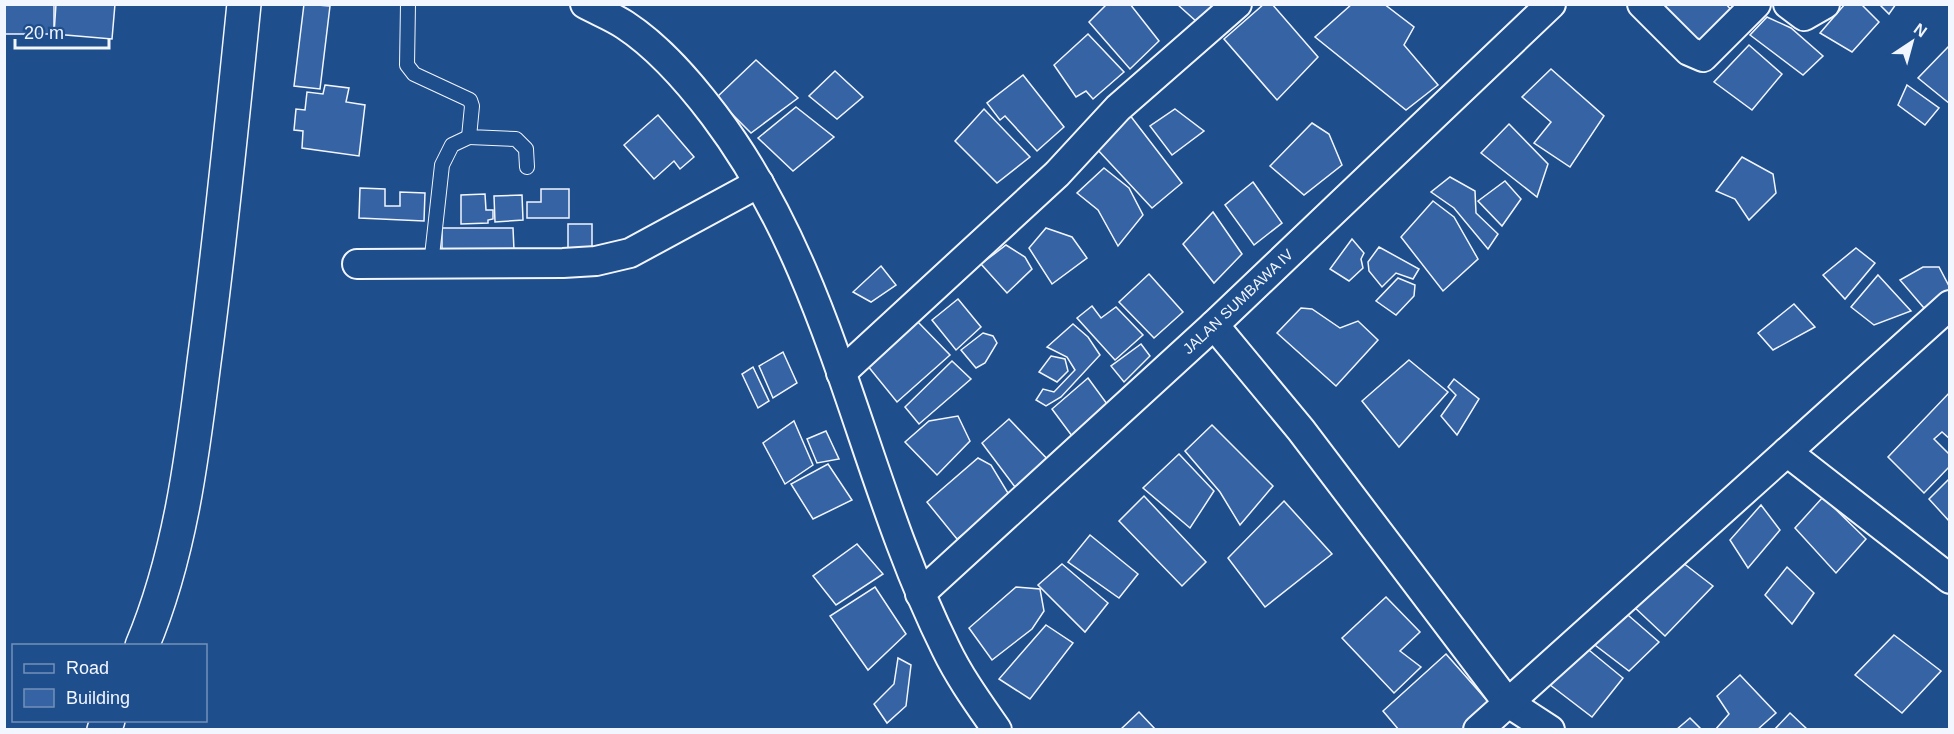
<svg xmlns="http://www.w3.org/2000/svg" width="1954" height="734" font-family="Arial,sans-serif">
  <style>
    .building { fill: #3563a3; stroke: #f2f6ff; stroke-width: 1.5 }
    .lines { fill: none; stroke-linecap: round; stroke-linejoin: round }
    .lane-casing { stroke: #f2f6ff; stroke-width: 16 }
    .street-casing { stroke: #f2f6ff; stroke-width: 32 }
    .primary-casing { stroke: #f2f6ff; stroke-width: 36 }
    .lane { stroke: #1f4e8c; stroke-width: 14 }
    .street { stroke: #1f4e8c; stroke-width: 28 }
    .primary { stroke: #1f4e8c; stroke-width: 33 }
    .labels { text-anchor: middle; stroke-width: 4.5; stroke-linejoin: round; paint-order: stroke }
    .street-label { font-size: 15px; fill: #f2f6ff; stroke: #1f4e8c }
  </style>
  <rect width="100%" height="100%" fill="#1f4e8c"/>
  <g class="building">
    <rect x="4" y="4" width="50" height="30"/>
    <path d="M56 4H115L112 39 54 34Z"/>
    <path d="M304 4 330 6 320 89 294 86Z"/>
    <path d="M1107 4H1130L1159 41 1130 69 1089 22Z"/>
    <path d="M1177 4H1215L1197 22Z"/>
    <path d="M1264 4H1272L1318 57 1277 100 1224 39Z"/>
    <path d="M1352 4H1384L1414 27 1404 45 1438 85 1406 110 1315 37Z"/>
    <path d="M1657 4H1726L1733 12 1695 44Z"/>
    <path d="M1845 4H1861L1879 22 1852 52 1820 33Z"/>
    <path d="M1879 4H1896L1889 14Z"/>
    <path d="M1767 17 1791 28 1823 56 1803 75 1750 35Z"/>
    <path d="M1088 34 1124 72 1093 99 1086 91 1076 97 1054 65Z"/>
    <path d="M1749 45 1782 74 1752 110 1714 82Z"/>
    <path d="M1949 46H1950V104L1918 78Z"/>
    <path d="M756 60 798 98 751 133 716 98Z"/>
    <path d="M1551 69 1604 116 1570 167 1534 143 1551 122 1522 97Z"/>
    <path d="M835 71 863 97 837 119 809 96Z"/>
    <path d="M1023 75 1064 127 1037 151 1005 116 1000 120 987 103Z"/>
    <path d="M325 85 349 88 346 102 365 105 359 156 302 148 303 131 294 130 296 109 305 110 307 92 323 94Z"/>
    <path d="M1907 85 1939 108 1925 125 1898 105Z"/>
    <path d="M796 107 834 137 793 171 758 138Z"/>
    <path d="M984 109 1030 157 997 183 955 141Z"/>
    <path d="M1175 109 1204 131 1172 155 1150 126Z"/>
    <path d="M1129 114 1182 183 1152 208 1096 148Z"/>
    <path d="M658 115 694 157 680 169 674 161 654 179 624 145Z"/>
    <path d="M1312 123 1329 134 1342 165 1304 195 1270 166Z"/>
    <path d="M1509 124 1548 164 1537 197 1481 153Z"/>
    <path d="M1742 157 1773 174 1776 193 1749 220 1735 199 1716 191Z"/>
    <path d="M1104 168 1129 188 1143 215 1118 246 1098 210 1077 193Z"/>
    <path d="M1450 177 1475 191 1476 213 1498 234 1488 249 1454 208 1431 192Z"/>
    <path d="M1505 181 1521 199 1502 226 1478 201Z"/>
    <path d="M1253 182 1282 223 1254 245 1225 205Z"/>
    <path d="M360 188 385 189V206H400V192L425 193 424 221 359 218Z"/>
    <path d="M541 189H569V218H527V202H541Z"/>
    <path d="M485 194 486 210H493V219L488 220V223L461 224V195Z"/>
    <path d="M522 195 523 220 495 222 494 196Z"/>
    <path d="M1433 201 1454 217 1478 259 1443 291 1401 237Z"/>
    <path d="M1213 212 1242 254 1214 283 1183 244Z"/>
    <rect x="568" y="224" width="24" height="30"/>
    <path d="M442 228H513L514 250H442Z"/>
    <path d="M1046 228 1072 237 1087 258 1052 284 1029 248Z"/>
    <path d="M1352 239 1364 253 1361 259 1363 268 1349 281 1330 269Z"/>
    <path d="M1006 245 1025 257 1032 269 1007 293 981 264Z"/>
    <path d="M1379 247 1419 269 1413 279 1396 273 1382 287 1369 271 1368 262Z"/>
    <path d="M1856 248 1875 263 1845 299 1823 275Z"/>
    <path d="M881 266 896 285 871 302 853 292Z"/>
    <path d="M1923 267H1939L1950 288V294L1924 308 1900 280Z"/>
    <path d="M1149 274 1183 312 1154 338 1119 302Z"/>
    <path d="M1878 275 1911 311 1874 325 1851 307Z"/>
    <path d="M1398 278 1415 285 1414 296 1396 315 1376 301Z"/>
    <path d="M958 299 981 327 956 350 932 320Z"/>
    <path d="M1794 304 1815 327 1773 350 1758 333Z"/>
    <path d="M1092 306 1101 318 1116 307 1143 335 1115 360 1077 318Z"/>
    <path d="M1301 308 1312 309 1340 328 1358 321 1378 340 1336 386 1277 333Z"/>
    <path d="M916 320 950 355 897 402 867 365Z"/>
    <path d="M1073 324 1088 337 1100 355 1061 397 1046 406 1036 400 1043 389 1054 392 1075 370 1067 357 1047 347Z"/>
    <path d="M983 333 993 336 997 343 985 363 976 368 961 350Z"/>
    <path d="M1141 344 1150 356 1124 382 1111 366Z"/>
    <path d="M783 352 797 383 773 398 759 366Z"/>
    <path d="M1051 356 1065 359 1068 371 1057 382 1039 372Z"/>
    <path d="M1409 360 1448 392 1399 447 1362 401Z"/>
    <path d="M952 361 971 379 919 424 905 407Z"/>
    <path d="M753 367 769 401 758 408 742 374Z"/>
    <path d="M1088 378 1110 408 1072 436 1052 409Z"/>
    <path d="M1454 379 1479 399 1457 435 1441 416 1456 395 1448 387Z"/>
    <path d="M1950 392V439L1942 432 1934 439 1950 455V466L1924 493 1888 457Z"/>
    <path d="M958 416 970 441 937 475 905 442 929 421Z"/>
    <path d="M1009 419 1053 465 1021 495 982 443Z"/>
    <path d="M794 421 813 465 785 484 763 443Z"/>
    <path d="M1212 425 1273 486 1240 525 1220 492 1185 451Z"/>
    <path d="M826 431 839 459 817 463 807 439Z"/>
    <path d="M1179 454 1214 491 1190 528 1143 488Z"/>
    <path d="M978 458 991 465 1011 498 957 539 927 502Z"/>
    <path d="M828 464 852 500 813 519 791 484Z"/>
    <path d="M1950 478V522L1929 499Z"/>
    <path d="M1144 496 1206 562 1182 586 1119 521Z"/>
    <path d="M1823 497 1866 539 1836 573 1795 528Z"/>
    <path d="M1284 501 1332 554 1265 607 1228 558Z"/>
    <path d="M1761 505 1780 530 1748 568 1730 540Z"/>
    <path d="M1090 535 1138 574 1119 598 1068 562Z"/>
    <path d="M857 544 883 574 836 605 813 576Z"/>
    <path d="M1678 559 1713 586 1665 636 1632 605Z"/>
    <path d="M1062 564 1108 603 1085 632 1038 585Z"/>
    <path d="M1787 567 1814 593 1792 624 1765 595Z"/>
    <path d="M875 587 906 634 868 670 830 616Z"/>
    <path d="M1016 587 1040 589 1044 611 1032 629 992 660 969 628Z"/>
    <path d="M1386 597 1420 632 1400 651 1421 667 1394 693 1342 638Z"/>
    <path d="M1621 609 1659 642 1629 671 1587 639Z"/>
    <path d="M1046 625 1073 643 1030 699 999 679Z"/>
    <path d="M1894 635 1941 671 1902 713 1855 675Z"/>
    <path d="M1584 646 1623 678 1592 717 1545 681Z"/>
    <path d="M1446 654 1491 705 1464 730H1399L1383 711Z"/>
    <path d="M898 658 911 665 906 706 887 723 874 704 894 684Z"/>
    <path d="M1740 675 1776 713 1757 730H1715L1729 714 1717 696Z"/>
    <path d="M1139 712 1156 730H1120Z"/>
    <path d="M1790 713 1808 730H1774Z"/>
    <path d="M1690 718 1702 730H1676Z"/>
  </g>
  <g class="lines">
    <g class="lane-casing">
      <g id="lane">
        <path d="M408 4 407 65 414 74 470 100 472 106 469 137 516 139 526 149 527 167"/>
        <path d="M431 265 442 165 452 145 469 137"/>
      </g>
    </g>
    <g class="street-casing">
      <g id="street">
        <path d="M585 4C598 11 613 17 625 25 660 48 689 82 714 115 835 275 859 474 946 649 960 678 979 704 997 730"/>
        <path d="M1642 4 1689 51 1703 57 1756 4"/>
        <path d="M1788 4 1804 16 1825 4"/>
        <path d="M357 264 563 263 596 261 630 253 759 183"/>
        <path d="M1214 325 1301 430 1507 702 1550 730"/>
        <path d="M841 373 1057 174 1118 108 1237 4"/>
        <path d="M1787 452 1950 305"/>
        <path id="s1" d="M920 594 1214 325 1551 4"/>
        <path d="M1478 730 1787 452 1950 579"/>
      </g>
    </g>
    <g class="primary-casing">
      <g id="primary">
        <path d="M142 646C180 556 192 458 204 362 220 243 232 124 244 4"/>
        <path d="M104 730 108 720"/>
      </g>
    </g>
    <use href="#lane" class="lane"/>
    <use href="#street" class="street"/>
    <use href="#primary" class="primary"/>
  </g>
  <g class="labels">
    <g class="street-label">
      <text dy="5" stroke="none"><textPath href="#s1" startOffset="432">JALAN SUMBAWA IV</textPath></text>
    </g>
  </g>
  <rect width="1954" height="734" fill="none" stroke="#f2f6ff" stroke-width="12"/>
  <rect x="12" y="644" width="195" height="78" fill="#1f4e8c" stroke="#7391ba" stroke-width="1.5"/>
  <rect x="24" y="664" width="30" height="9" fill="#1f4e8c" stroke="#7391ba" stroke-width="1.5"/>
  <text x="66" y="674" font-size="18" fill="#f2f6ff">Road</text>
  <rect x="24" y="689" width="30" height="18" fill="#3563a3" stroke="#7391ba" stroke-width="1.5"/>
  <text x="66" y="704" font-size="18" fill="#f2f6ff">Building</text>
  <g transform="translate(1912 42) rotate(36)" stroke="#1f4e8c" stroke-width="4.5" paint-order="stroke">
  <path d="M0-4.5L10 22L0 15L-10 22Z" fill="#f2f6ff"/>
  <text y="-9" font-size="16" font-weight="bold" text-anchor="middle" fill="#f2f6ff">N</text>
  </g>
  <path d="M15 39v9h94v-9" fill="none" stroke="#f2f6ff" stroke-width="3"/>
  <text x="24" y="39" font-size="18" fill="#f2f6ff" stroke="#1f4e8c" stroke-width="4.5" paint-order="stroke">20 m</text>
</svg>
